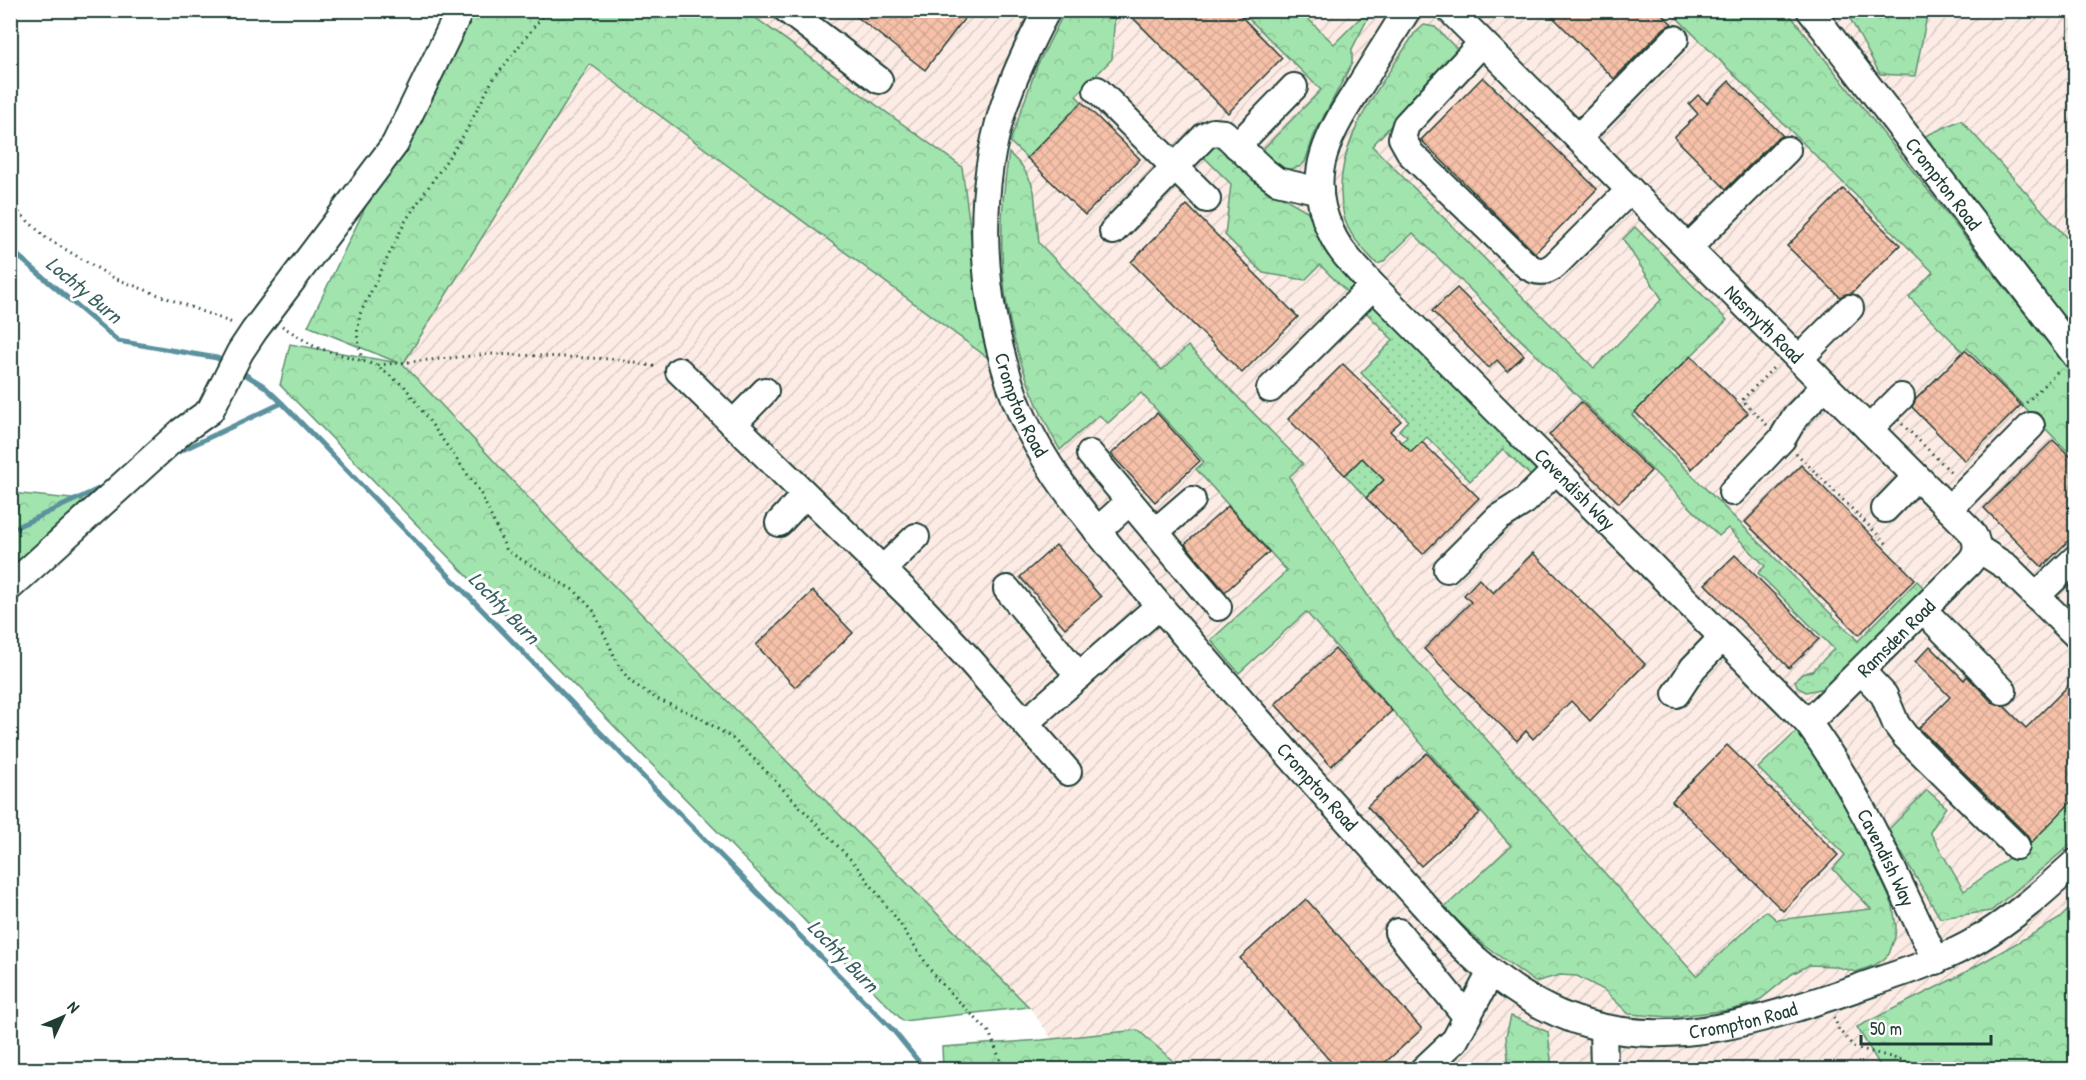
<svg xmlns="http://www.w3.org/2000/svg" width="2086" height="1080" font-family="'Patrick Hand',sans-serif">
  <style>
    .industrial { fill: url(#industrial-furrows) }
    .grass { fill: url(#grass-dots); stroke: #609071; stroke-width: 1.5 }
    .forest { fill: url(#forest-crowns); stroke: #609071; stroke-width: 1.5 }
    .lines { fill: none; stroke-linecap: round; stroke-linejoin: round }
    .stream { stroke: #5b919e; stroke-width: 5 }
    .building { fill: url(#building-cross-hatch); stroke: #1f3d34; stroke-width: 1.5 }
    .minor-casing { stroke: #1f3d34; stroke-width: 30 }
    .path { stroke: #1f3d34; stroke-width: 3; stroke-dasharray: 1.5 4.5; stroke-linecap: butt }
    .minor { stroke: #fff; stroke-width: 26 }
    .labels { text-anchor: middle; stroke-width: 6; stroke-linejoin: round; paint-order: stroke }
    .street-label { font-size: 20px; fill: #1f3d34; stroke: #fff }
    .water-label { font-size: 21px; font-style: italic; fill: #386060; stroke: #fff }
  </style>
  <defs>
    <pattern id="industrial-furrows" width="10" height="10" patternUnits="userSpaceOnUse" patternTransform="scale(1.5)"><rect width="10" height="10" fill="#fdece5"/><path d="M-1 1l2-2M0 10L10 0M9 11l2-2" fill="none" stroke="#d8cbc5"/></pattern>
    <pattern id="grass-dots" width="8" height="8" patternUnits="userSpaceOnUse" patternTransform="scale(1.5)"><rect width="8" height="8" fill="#a2e4ae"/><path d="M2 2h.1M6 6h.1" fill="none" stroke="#8bc496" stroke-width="1.8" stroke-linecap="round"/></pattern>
    <pattern id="forest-crowns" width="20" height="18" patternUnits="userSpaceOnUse" patternTransform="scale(1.5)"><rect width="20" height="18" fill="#a2e4ae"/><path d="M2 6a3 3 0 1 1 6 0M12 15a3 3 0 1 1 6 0" fill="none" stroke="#8bc496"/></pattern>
    <pattern id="building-cross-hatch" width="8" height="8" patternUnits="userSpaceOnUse" patternTransform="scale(1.5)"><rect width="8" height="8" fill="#f7c1a9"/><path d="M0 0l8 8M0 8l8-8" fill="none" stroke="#d3a792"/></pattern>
  </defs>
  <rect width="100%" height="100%" fill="#fff"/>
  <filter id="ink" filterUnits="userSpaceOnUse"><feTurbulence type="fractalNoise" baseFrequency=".0167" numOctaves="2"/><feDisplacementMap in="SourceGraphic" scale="12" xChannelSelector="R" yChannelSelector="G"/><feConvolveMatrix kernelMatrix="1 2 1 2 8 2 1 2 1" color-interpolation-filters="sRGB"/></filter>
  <g filter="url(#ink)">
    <path class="industrial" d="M587 11H2075V1069H1074L1029 1007 554 525 403 365 590 63Z"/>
    <path class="grass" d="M1372 304 1537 467 1538 470 1534 479 1503 449 1470 481 1427 437 1366 498 1345 475 1362 458 1374 470 1407 437 1399 430 1408 420 1361 373 1393 340 1362 308Z"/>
    <g class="forest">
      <path d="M460 11H746L962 167 987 357 590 64 403 364 554 525 1029 1007 903 1021 280 385 290 344 399 363 308 326Z"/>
      <path d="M1065 11H1115L1112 59 1076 96 1082 102 1027 158 1010 142 1037 66Z"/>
      <path d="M1241 11H1300L1334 44 1367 11 1371 12 1352 49V63L1314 135 1305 162 1299 167 1286 170 1277 165 1261 151 1321 90Z"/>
      <path d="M1670 11H1787L2075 377V459L1967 348 1963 352 1909 297 1933 272Z"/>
      <path d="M1846 11H1928L1915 76 1880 74Z"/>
      <path d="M1424 25 1435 27 1460 52 1372 146 1594 368 1662 299 1623 239 1635 227 1727 320 1632 415 1858 641 1917 581 1924 588 1825 688 1806 692 1798 688 1795 681 1802 674 1812 671 1834 649 1758 573 1765 566 1728 528 1719 536 1413 233 1383 262 1377 264C1364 250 1348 235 1344 216 1327 148 1381 87 1414 34Z"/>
      <path d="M1961 120 2075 247V337L2040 297 1925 136Z"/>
      <path d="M1211 145 1221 147 1272 191 1307 211 1359 281 1354 299 1320 265 1305 280 1263 273 1225 235 1231 184 1200 153Z"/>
      <path d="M1009 153 1022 166 1031 182 1034 191 1039 243 1162 370 1188 346 1303 464 1289 477 1394 635 1696 976 1766 911 1777 920 1871 909 1833 869 1845 855 1758 768 1797 731 1815 754 1852 814 1893 906 1896 926 1895 937 1889 954 1883 960 1875 965 1856 972 1833 966 1809 965 1792 974 1756 1003 1730 1010 1670 1017 1629 1014 1604 990 1577 976 1560 975 1535 982 1484 945 1444 908 1511 846 1306 612 1239 673 1211 640 1287 571 1196 469 1204 462 1141 393 1108 423 1099 415 1060 450C1005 352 991 263 1009 153Z"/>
      <path d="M11 493 103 502 11 587Z"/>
      <path d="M1927 790 1946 807 1930 832 1964 891 2026 845 2075 796V841L1991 911 1940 918 1888 830Z"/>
      <path d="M2075 903V1069H1882L1857 1027 1955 978 2059 919Z"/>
      <path d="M1511 1016 1548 1032 1552 1069H1509L1506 1036Z"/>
      <path d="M1138 1030 1182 1069H943L942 1047 1042 1040Z"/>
    </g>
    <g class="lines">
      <g class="stream">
        <path d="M10 249 118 341 217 358 227 364"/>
        <path d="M238 370 264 386 282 403 656 790 893 1030 919 1062 922 1070"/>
        <path d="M174 454 282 403"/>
        <path d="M10 530 107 485"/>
      </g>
    </g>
    <g class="building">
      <path d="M848 10H971L925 70Z"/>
      <path d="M1125 10H1235L1282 58 1228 113Z"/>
      <path d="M1546 10H1658L1672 24 1664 28 1614 79Z"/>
      <path d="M1483 77 1597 189 1535 253 1421 140Z"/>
      <path d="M1729 81 1783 136 1776 139 1726 189 1674 137 1698 114 1689 104 1698 95 1707 103Z"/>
      <path d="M1082 102 1140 159 1085 215 1027 158Z"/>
      <path d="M1843 189 1900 245 1852 293 1846 294 1840 297 1787 246Z"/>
      <path d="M1187 205 1298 317 1242 373 1131 262Z"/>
      <path d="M1457 288 1524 355 1507 371 1497 360 1489 368 1432 311Z"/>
      <path d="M1965 350 2021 405 1965 461 1912 407 1916 399Z"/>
      <path d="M1691 356 1748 413 1692 469 1635 412Z"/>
      <path d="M1343 364 1401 421 1390 431 1411 452 1422 442 1479 498 1423 554 1366 498 1384 480 1362 458 1345 475 1288 419Z"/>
      <path d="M1581 402 1651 471 1619 503 1549 435Z"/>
      <path d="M1157 413 1200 461 1155 502 1111 454Z"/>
      <path d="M2053 440 2076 462V533L2042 567 1984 508Z"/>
      <path d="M1801 465 1915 579 1859 635 1745 522Z"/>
      <path d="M1228 506 1269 552 1225 592 1185 544Z"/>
      <path d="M1056 545 1101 597 1065 628 1020 577Z"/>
      <path d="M1533 553 1645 664 1590 721 1571 701 1533 739 1526 731 1517 741 1424 649 1471 602 1464 595 1479 579 1493 593Z"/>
      <path d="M1735 555 1819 639 1789 668 1705 584Z"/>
      <path d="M813 591 853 633 795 687 756 645Z"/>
      <path d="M1930 646 1964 680 1967 676 1992 702 2004 706 2026 728 2076 678V797L2031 843 2027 835 1919 728 1950 697 1915 662Z"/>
      <path d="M1335 649 1392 711 1331 766 1275 704Z"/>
      <path d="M1727 745 1838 855 1783 911 1672 801Z"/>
      <path d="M1427 753 1480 813 1421 866 1367 806Z"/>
      <path d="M1306 899 1422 1029 1377 1070H1338L1240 958Z"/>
    </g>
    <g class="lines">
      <g class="minor-casing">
        <g id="minor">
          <path d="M787 10 879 80"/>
          <path id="s1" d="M1047 10C1030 42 1014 75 1003 109 975 198 982 296 1010 384 1032 453 1080 510 1125 565 1179 630 1235 693 1290 756 1328 799 1366 841 1405 884 1429 910 1452 939 1479 962 1510 989 1548 1013 1588 1024 1681 1050 1772 1016 1860 987 1899 973 1940 962 1977 940 2013 919 2044 891 2076 862"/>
          <path id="s2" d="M1407 10C1392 35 1376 59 1361 84 1330 132 1303 174 1331 232 1340 253 1358 269 1373 286L1808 723C1862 796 1897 880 1936 961"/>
          <path id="s3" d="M1450 10 1969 529C1979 540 1979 552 1969 563L1808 723"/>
          <path id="s4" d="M1810 10 2076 356"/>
          <path d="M1482 43 1406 125 1402 138 1411 154 1526 265C1537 273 1545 273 1555 265L1630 190"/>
          <path d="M1097 90 1207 199"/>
          <path d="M1578 138 1675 39"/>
          <path d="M1237 146 1294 87"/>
          <path d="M1113 231 1205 136 1213 132 1224 133 1264 171 1277 181 1320 191"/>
          <path d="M1688 248 1787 150"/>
          <path d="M1799 359 1850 308"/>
          <path d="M679 371 914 600 969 659 1068 772"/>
          <path d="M1270 389 1373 286"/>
          <path d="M733 424 765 391"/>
          <path d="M1869 429 1901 397"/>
          <path d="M1090 454 1218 607"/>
          <path d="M1732 492 1782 439 1795 417 1825 386"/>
          <path d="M1885 509 1916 477"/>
          <path d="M1949 509 2031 426"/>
          <path d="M779 523 805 495"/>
          <path d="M1097 531 1129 502"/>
          <path d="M1155 532 1192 500"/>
          <path d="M1977 548 2007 567 2076 635"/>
          <path d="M883 569 916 537"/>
          <path d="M1447 569 1498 518 1525 501 1556 470"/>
          <path d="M10 587 182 431 210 411 240 352 254 331 395 144 460 10"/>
          <path d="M1007 589 1079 676"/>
          <path d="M2036 596 2076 558"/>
          <path d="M1923 610 2003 691"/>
          <path d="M1862 672 1884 695 1896 724 1905 736 2016 846"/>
          <path d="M1676 694 1693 668 1723 637"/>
          <path d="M1025 723 1159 606"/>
          <path d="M1398 932 1467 1017"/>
          <path d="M1603 1028 1604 1070"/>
          <path d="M1423 1070 1455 1040 1491 972"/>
        </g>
      </g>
      <g class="path">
        <path d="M10 204 46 238 114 278 235 324"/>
        <path d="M282 326 315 347 376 365 405 387 480 492 507 551 575 591 593 610 620 668 631 682 657 699 699 717 733 739 754 759 854 863 896 918 936 978 989 1032 1002 1064 1003 1070"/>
        <path d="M362 361 357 334 360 314 406 220 464 135 492 81 547 10"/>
        <path d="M378 365 491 354 611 359 658 367"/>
        <path d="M2022 407 2060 369"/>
        <path d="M1902 424 1953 474"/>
        <path d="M1767 425 1742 400 1776 365"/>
        <path d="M1796 453 1887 544"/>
        <path d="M1834 1017 1839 1030 1854 1047 1938 1070"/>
      </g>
      <use href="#minor" class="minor"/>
    </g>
  </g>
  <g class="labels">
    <g class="street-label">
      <text dy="7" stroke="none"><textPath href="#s4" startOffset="219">Crompton Road</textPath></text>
      <text dy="7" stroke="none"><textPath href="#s3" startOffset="444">Nasmyth Road</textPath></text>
      <text dy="7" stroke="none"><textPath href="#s1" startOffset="411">Crompton Road</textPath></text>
      <text dy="7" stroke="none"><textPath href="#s2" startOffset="602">Cavendish Way</textPath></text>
      <text transform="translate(1896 638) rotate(-45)" y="7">Ramsden Road</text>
      <text dy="7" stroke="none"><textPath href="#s1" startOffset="897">Crompton Road</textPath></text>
      <text dy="7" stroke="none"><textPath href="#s2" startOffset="1088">Cavendish Way</textPath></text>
      <text dy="7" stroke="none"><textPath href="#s1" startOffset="1419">Crompton Road</textPath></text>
    </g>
    <g class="water-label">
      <text transform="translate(84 290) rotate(40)" y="7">Lochty Burn</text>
      <text transform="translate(504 608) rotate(46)" y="7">Lochty Burn</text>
      <text transform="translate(843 956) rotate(46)" y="7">Lochty Burn</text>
    </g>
  </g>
  <rect width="2086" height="1080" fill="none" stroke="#fff" stroke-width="36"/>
  <rect x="18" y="18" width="2050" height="1044" fill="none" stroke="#1f3d34" stroke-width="2" filter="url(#ink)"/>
  <g transform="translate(63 1017) rotate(46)" stroke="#ffffff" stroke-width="4.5" paint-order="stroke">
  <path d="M0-4.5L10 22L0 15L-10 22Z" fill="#1f3d34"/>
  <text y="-9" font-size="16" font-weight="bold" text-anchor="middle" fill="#1f3d34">N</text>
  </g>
  <path d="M1861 1035v9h130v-9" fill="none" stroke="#1f3d34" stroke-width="3"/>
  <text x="1870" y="1035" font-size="18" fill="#1f3d34" stroke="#ffffff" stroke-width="4.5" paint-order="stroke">50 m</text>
</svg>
